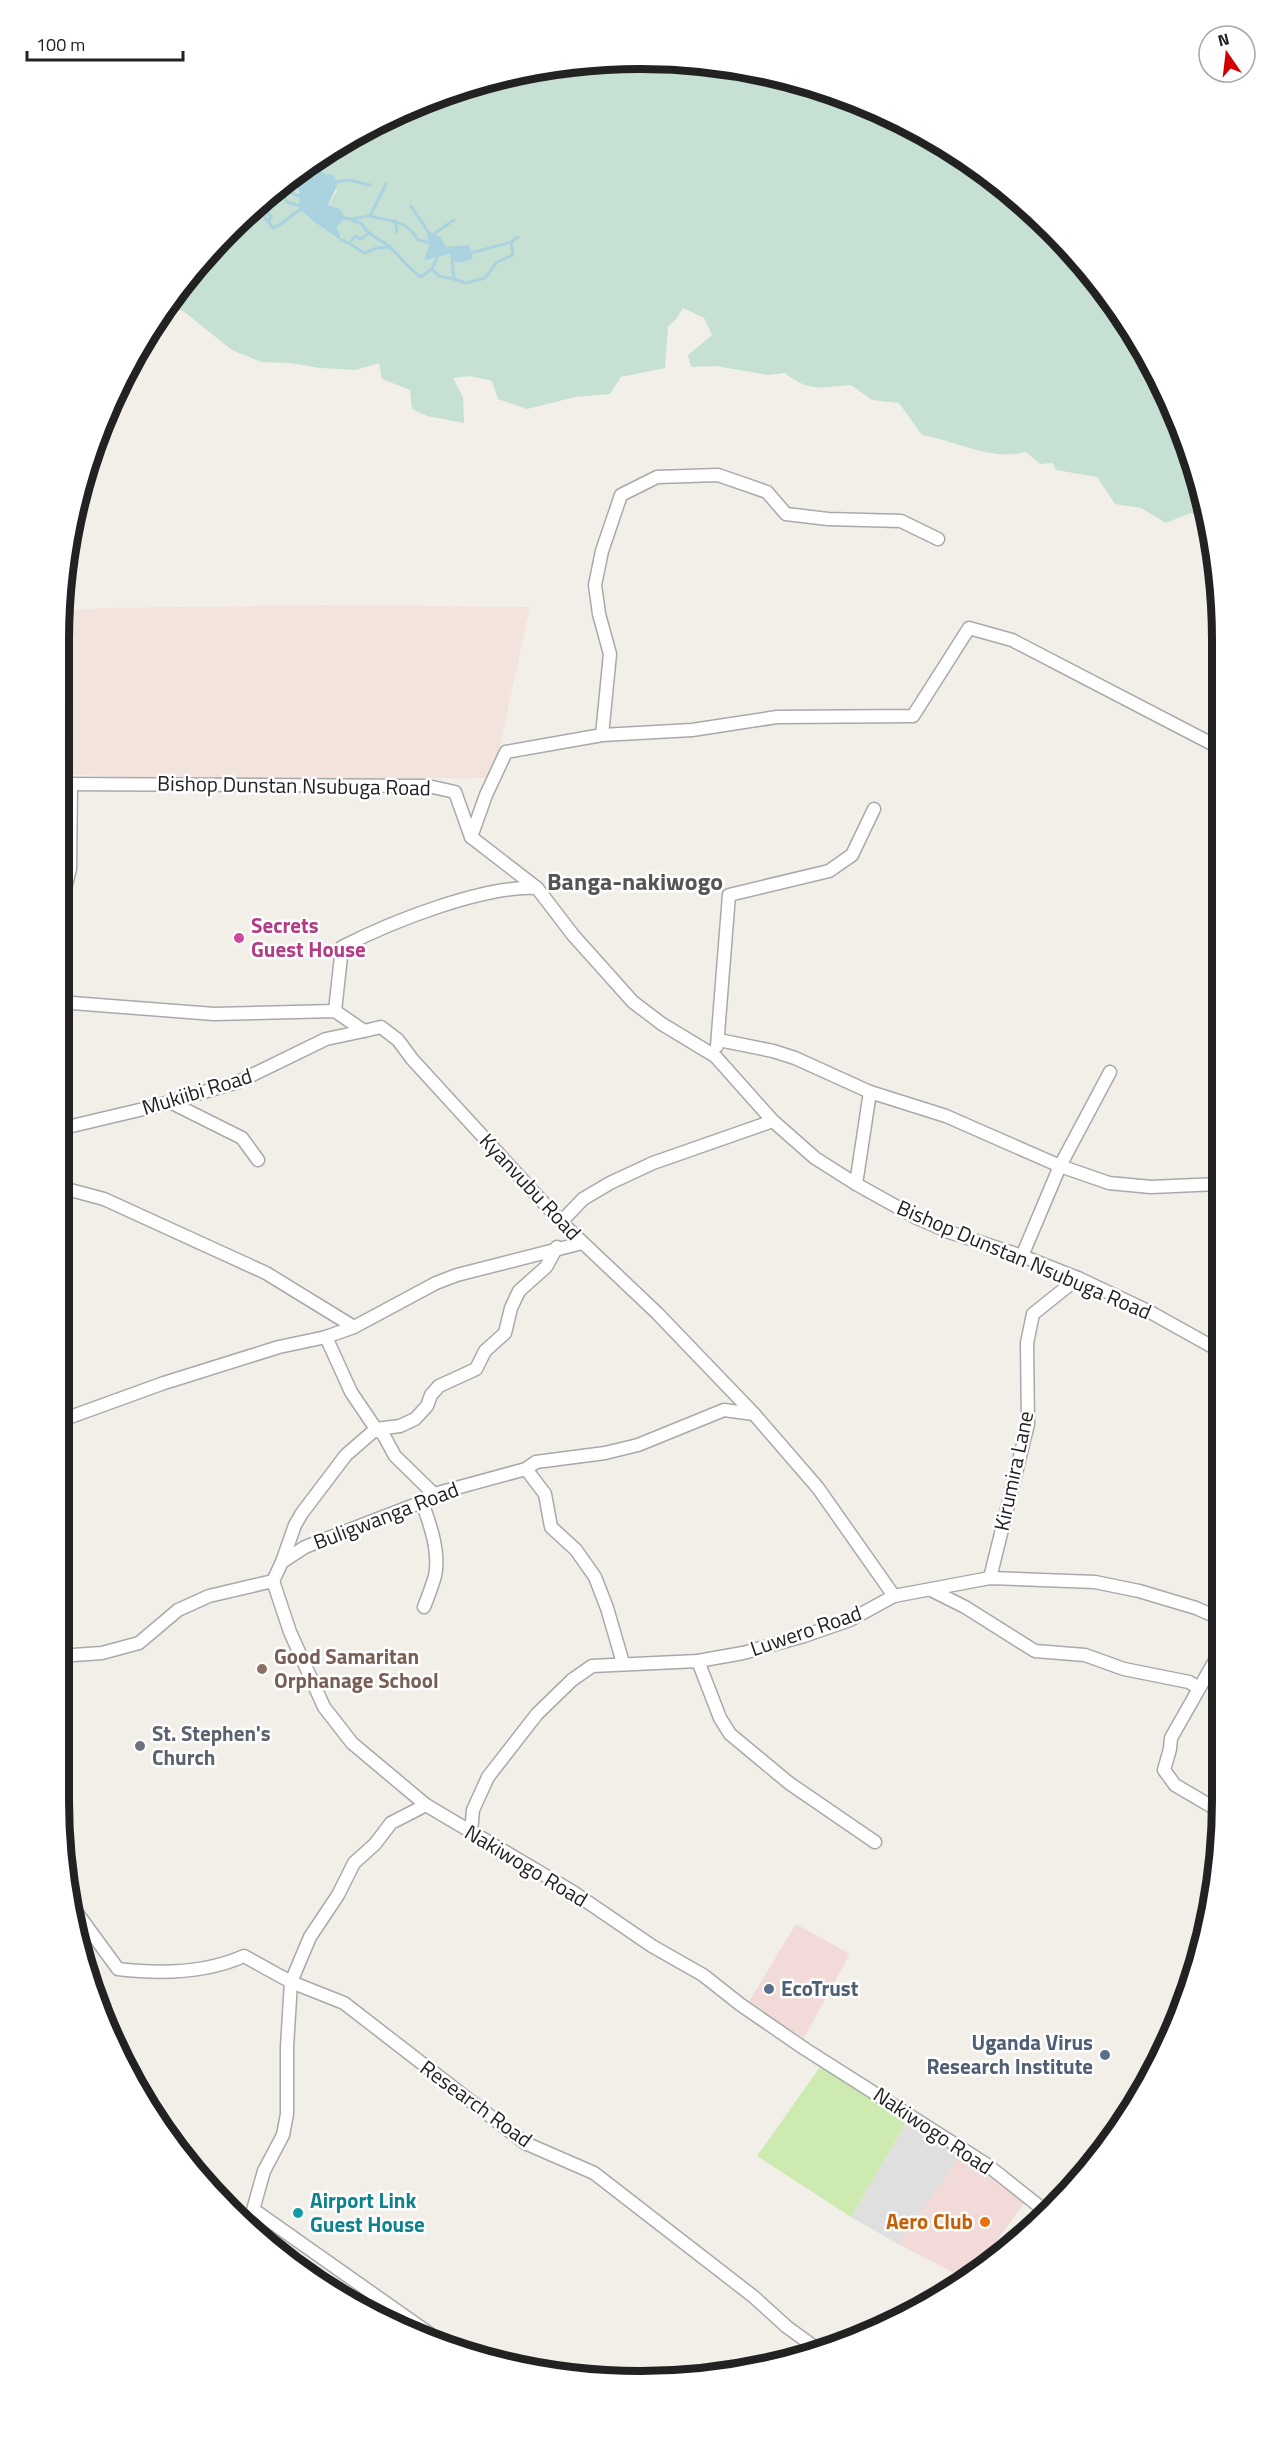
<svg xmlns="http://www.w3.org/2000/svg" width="1281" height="2440" font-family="'Titillium Web',sans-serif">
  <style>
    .residential { fill: #e0dfdf }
    .commercial { fill: #f2dad9 }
    .military { fill: #f3e3dd }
    .grass { fill: #cdebb0 }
    .wetland { fill: #c6e0d4; fill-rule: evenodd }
    .water { fill: #aad3df }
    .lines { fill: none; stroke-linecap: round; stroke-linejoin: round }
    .stream { stroke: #aad3df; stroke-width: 3 }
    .minor-casing { stroke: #a9a9a9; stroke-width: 15 }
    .minor { stroke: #fff; stroke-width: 12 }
    .hotel-dot { fill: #d1479c; stroke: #fff; stroke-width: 2 }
    .education-dot { fill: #8d6e63; stroke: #fff; stroke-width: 2 }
    .worship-dot { fill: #6b7280; stroke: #fff; stroke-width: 2 }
    .service-dot { fill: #5c6f8a; stroke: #fff; stroke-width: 2 }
    .culture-dot { fill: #0f9aa8; stroke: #fff; stroke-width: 2 }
    .food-dot { fill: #e8710a; stroke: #fff; stroke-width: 2 }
    .labels { text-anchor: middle; stroke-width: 5; stroke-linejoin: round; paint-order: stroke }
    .street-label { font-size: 21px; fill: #222; stroke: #fff }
    .hotel-label { font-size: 21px; font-weight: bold; fill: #b23c85; stroke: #fff; text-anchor: start }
    .education-label { font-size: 21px; font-weight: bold; fill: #785e54; stroke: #fff; text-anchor: start }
    .worship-label { font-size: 21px; font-weight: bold; fill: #5b616d; stroke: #fff; text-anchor: start }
    .service-label { font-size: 21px; font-weight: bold; fill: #4e5e75; stroke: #fff; text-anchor: start }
    .culture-label { font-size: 21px; font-weight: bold; fill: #0d838f; stroke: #fff; text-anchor: start }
    .food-label { font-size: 21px; font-weight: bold; fill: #c56008; stroke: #fff; text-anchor: end }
    .quarter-label { font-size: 24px; font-weight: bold; fill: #555; stroke: #fff }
    .rim { fill: none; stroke: #222; stroke-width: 8 }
  </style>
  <rect width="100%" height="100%" fill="#f2efe9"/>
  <path class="residential" d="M908 2119 964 2151 898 2244 851 2217Z"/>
  <g class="commercial">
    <path d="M796 1924 850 1954 804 2038 748 2003Z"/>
    <path d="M964 2151 1030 2195 968 2280 898 2244Z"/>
  </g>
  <path class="military" d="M325 605 530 607 493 778 175 779 60 774V612L100 608Z"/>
  <path class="grass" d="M820 2067 908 2119 851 2217 757 2156Z"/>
  <path class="wetland" d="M679 60 791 78 898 119 1024 203 1102 286 1178 418 1204 516 1190 513 1166 523 1141 508 1115 504 1097 477 1056 470 1053 463 1040 464 1026 452C990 461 957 441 922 435L899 403 872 400 851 385C823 387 809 393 785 373L768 375 716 366 691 367 688 355 712 335 704 318 683 308 677 318 668 327 665 368 621 377 610 394 575 397 527 409 498 399 492 381 470 376 453 378 463 397 464 423 427 416 412 409 410 390 382 379 379 363 355 370 320 368 290 363 261 362 232 350 183 311 166 307 179 286 257 203 298 173C293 189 303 208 313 221L328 205 337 191 326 175 312 164 350 136 454 89 565 63ZM441 238 446 247 473 259 461 263 453 261 450 254 425 261 429 245Z"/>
  <g class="water">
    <path d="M312 164 326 175 332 174C342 186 333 193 328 205L340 209 345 218 337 227 341 240 313 221 298 206C305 183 283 184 312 164Z"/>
    <path d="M433 233 441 238 446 247 469 245 473 259 461 263 452 261 450 254 424 261 429 245 427 235Z"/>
  </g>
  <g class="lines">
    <g class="stream">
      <path d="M336 182 349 180 370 185"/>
      <path d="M276 189 287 191 301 197"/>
      <path d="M281 190 287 202 299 206"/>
      <path d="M261 200 263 206V215L273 228C288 222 289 214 304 208"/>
      <path d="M411 206 431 236"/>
      <path d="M370 216C392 222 405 219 418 240L432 243"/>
      <path d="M345 218C354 221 361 216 370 216L386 184"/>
      <path d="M351 220 362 224C368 237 383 239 392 249 402 259 408 268 421 277L432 269 437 258"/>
      <path d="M395 220 397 232"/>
      <path d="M268 222 271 217 263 206 274 205"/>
      <path d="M431 236 454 220"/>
      <path d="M341 240 349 243 356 236 360 239 370 233"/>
      <path d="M349 243 364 253 377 248 390 247"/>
      <path d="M471 253 511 242 518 237"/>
      <path d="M452 261 454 279 466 283 485 278 497 262 513 255 511 242"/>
      <path d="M432 269 439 276 454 279"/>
    </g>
    <g class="minor-casing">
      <g id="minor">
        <path d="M602 735 610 654 599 614 595 585 602 551 621 495 657 477 718 475 767 492 786 514 828 519 901 521 938 539"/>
        <path d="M60 784 428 786 455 792 471 837 537 888 573 935 633 1002 662 1024 715 1056 773 1121 815 1158 856 1184 917 1218 949 1232 1022 1256 1078 1278 1150 1312 1220 1351"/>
        <path d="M471 837 486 795 506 752 602 735 692 730 777 717 913 716 969 628 1012 640 1218 747"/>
        <path d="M59 911 70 869 71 784"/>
        <path d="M59 1002 214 1014 335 1011 364 1031 381 1027 398 1040 412 1059 561 1222 657 1313 754 1414 818 1488 894 1596"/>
        <path d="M335 1011 342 947C391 922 483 885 537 888"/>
        <path d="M719 1040 773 1051 795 1058 870 1092 946 1116 1060 1166 1109 1183 1151 1187 1219 1184"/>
        <path d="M717 1046 729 895 829 871 852 855 874 809"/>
        <path d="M170 1102 242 1138 258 1160"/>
        <path d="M59 1129 152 1107 238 1082 326 1039 364 1031"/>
        <path d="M856 1184 870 1092"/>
        <path d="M59 1187 104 1199 266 1273 354 1327"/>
        <path d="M561 1222 583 1199 610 1183 653 1163 773 1121"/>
        <path d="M1022 1256 1060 1166 1110 1072"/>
        <path d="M326 1337 351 1392 376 1429 400 1426 415 1419 427 1406 431 1395 439 1386 476 1369 485 1351 505 1333 511 1308 519 1291 546 1267 557 1247"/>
        <path d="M59 1421 164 1383 279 1347 326 1337 354 1327 436 1283 457 1275 582 1243"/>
        <path d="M526 1469 545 1494 551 1527 576 1550 595 1577 607 1608 623 1663"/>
        <path d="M422 1502C430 1524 440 1552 435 1576 432 1586 428 1597 424 1607"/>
        <path d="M282 1562 295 1525 302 1513 346 1455 376 1429 383 1434 395 1456 434 1494"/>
        <path d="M990 1578 1028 1424 1027 1343 1033 1314 1078 1278"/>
        <path d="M273 1581 282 1562 305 1547 422 1502 434 1494 526 1469 536 1462 605 1453 638 1445 724 1410 754 1414"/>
        <path d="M931 1590 965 1607 1035 1651 1085 1655 1124 1669 1189 1682 1199 1688"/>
        <path d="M1221 1650 1171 1738 1170 1749 1164 1770 1175 1785 1221 1812"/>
        <path d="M59 1656 102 1653 139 1643 178 1610 209 1596 273 1581 290 1632 324 1707 352 1743 426 1805 573 1892 652 1946 703 1975 741 2005 805 2049 986 2164 1049 2214"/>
        <path d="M698 1661 720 1718 730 1734 789 1783 875 1842"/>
        <path d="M471 1832 473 1810 488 1777 537 1714 572 1680 592 1666 698 1661 743 1653 804 1636 850 1620 894 1596 990 1578 1095 1582 1139 1591 1196 1608 1221 1619"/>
        <path d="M69 1902 118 1969C159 1974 206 1973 244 1956L291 1982 344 2003 525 2143 594 2173 754 2297 787 2327 816 2348"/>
        <path d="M254 2210 430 2334"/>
        <path d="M263 2232 253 2210 264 2171 283 2135 287 2114V2047L291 1982 310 1937 338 1895 354 1863 375 1844 391 1823 426 1805"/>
      </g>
    </g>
    <use href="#minor" class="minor"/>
  </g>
  <circle class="hotel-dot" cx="239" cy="938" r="6"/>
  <circle class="education-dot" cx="262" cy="1669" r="6"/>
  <circle class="worship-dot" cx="140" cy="1746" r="6"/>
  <g class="service-dot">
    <circle cx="769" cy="1989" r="6"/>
    <circle cx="1105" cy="2055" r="6"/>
  </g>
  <circle class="culture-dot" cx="298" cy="2213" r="6"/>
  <circle class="food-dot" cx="985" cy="2222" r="6"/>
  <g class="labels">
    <g class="street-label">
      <text transform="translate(294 786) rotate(1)" y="7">Bishop Dunstan Nsubuga Road</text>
      <text transform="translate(197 1092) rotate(-17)" y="7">Mukiibi Road</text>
      <text transform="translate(530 1187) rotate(47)" y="7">Kyanvubu Road</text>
      <text transform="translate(1024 1260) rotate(23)" y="7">Bishop Dunstan Nsubuga Road</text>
      <text transform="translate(1014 1471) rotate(-78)" y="7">Kirumira Lane</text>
      <text transform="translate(386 1516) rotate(-21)" y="7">Buligwanga Road</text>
      <text transform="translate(806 1631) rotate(-19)" y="7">Luwero Road</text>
      <text transform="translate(526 1866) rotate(31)" y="7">Nakiwogo Road</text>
      <text transform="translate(476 2104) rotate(36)" y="7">Research Road</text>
      <text transform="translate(933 2131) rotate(34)" y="7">Nakiwogo Road</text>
    </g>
    <g class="hotel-label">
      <text x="251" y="933">Secrets<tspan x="251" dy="24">Guest House</tspan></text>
    </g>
    <g class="education-label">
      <text x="274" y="1664">Good Samaritan<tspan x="274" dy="24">Orphanage School</tspan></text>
    </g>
    <g class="worship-label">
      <text x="152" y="1741">St. Stephen's<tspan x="152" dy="24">Church</tspan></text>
    </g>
    <g class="service-label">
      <text x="781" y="1996">EcoTrust</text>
      <text x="1093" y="2050" text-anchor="end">Uganda Virus<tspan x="1093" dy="24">Research Institute</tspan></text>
    </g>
    <g class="culture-label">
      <text x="310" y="2208">Airport Link<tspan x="310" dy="24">Guest House</tspan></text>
    </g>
    <g class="food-label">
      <text x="973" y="2229">Aero Club</text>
    </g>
    <g class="quarter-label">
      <text x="635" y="890">Banga-nakiwogo</text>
    </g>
  </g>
  <path d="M0 0H1281V2440H0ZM640 69H641A571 571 0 0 1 1212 640V1800A571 571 0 0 1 641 2371H640A571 571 0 0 1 69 1800V640A571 571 0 0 1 640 69Z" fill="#fff" fill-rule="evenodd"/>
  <path class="rim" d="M640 69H641A571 571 0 0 1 1212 640V1800A571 571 0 0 1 641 2371H640A571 571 0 0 1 69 1800V640A571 571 0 0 1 640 69Z"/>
  <g transform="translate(1227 54) rotate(346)"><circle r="28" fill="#ffffff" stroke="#a7a7a7" stroke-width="1.5"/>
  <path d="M0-4.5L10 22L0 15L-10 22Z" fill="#d40000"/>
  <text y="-9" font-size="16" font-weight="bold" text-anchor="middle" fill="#222222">N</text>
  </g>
  <path d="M27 51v9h156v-9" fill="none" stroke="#222222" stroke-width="3"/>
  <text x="36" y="51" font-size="18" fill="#222222" stroke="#ffffff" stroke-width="4.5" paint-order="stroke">100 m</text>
</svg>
